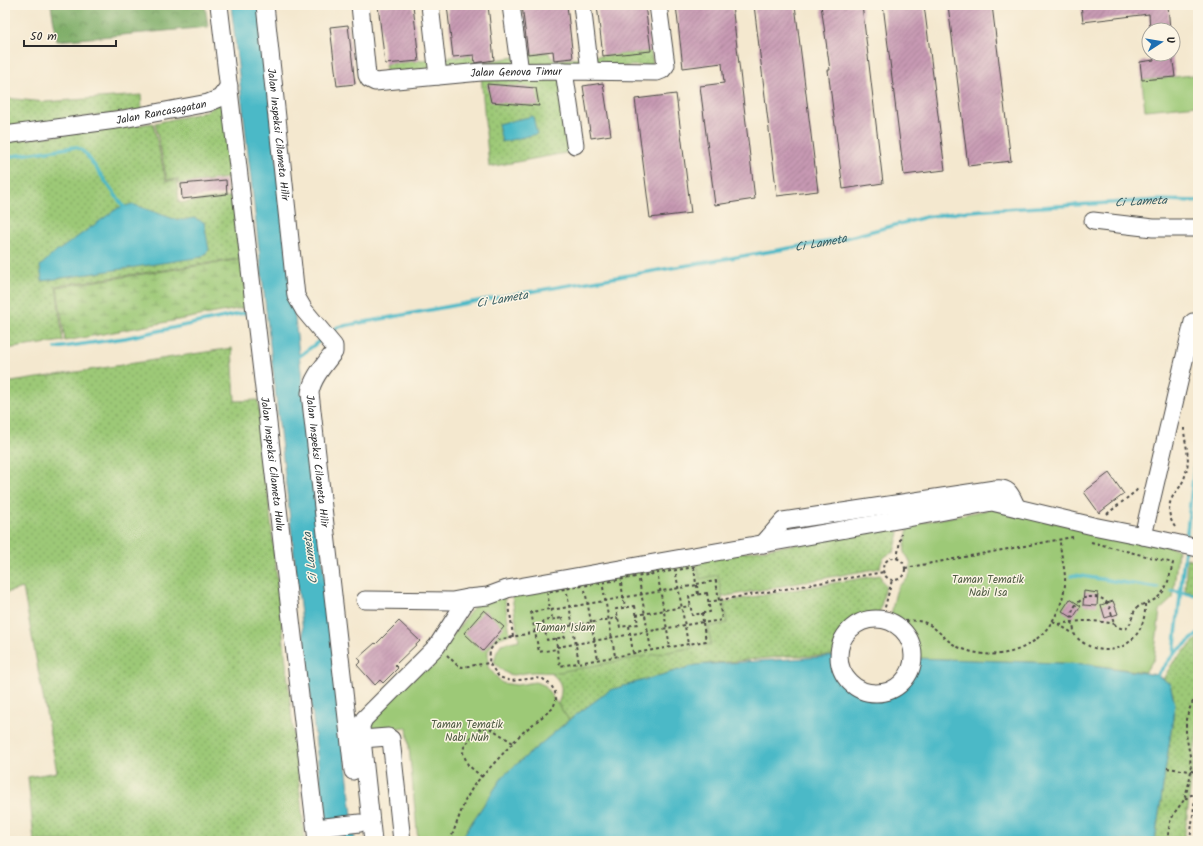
<svg xmlns="http://www.w3.org/2000/svg" width="1203" height="846" font-family="Kalam,sans-serif">
  <style>
    .grass { fill: url(#grass-dots); stroke: #647a51 }
    .forest { fill: url(#forest-crowns); stroke: #546c4a }
    .wetland { fill: url(#wetland-marsh); stroke: #647a51 }
    .park { fill: #9dc977; stroke: #647a51 }
    .water { fill: #4cb9c7; stroke: #3c7279 }
    .lines { fill: none; stroke-linecap: round; stroke-linejoin: round }
    .stream { stroke: #4cb9c7; stroke-width: 3.5 }
    .building { fill: url(#building-hatch) }
    .minor-casing { stroke: #494744; stroke-width: 19 }
    .path { stroke: #494744; stroke-width: 2; stroke-dasharray: 3 3; stroke-linecap: butt }
    .minor { stroke: #fff; stroke-width: 17 }
    .labels { text-anchor: middle; stroke-width: 3; stroke-linejoin: round; paint-order: stroke }
    .street-label { font-size: 11px; fill: #2b2b2b; stroke: #fcf5e5 }
    .park-label { font-size: 11px; fill: #4d5a42; stroke: #fcf5e5 }
    .water-label { font-size: 12px; font-style: italic; fill: #375d62; stroke: #fcf5e5 }
  </style>
  <defs>
    <pattern id="grass-dots" width="8" height="8" patternUnits="userSpaceOnUse"><rect width="8" height="8" fill="#9dc977"/><path d="M2 2h.1M6 6h.1" fill="none" stroke="#80a362" stroke-width="1.8" stroke-linecap="round"/></pattern>
    <pattern id="forest-crowns" width="20" height="18" patternUnits="userSpaceOnUse"><rect width="20" height="18" fill="#7ead68"/><path d="M2 6a3 3 0 1 1 6 0M12 15a3 3 0 1 1 6 0" fill="none" stroke="#678d56"/></pattern>
    <pattern id="wetland-marsh" width="20" height="14" patternUnits="userSpaceOnUse"><rect width="20" height="14" fill="#9dc977"/><path d="M1 5h8M5 5V1M11 12h8M15 12V8" fill="none" stroke="#80a362"/></pattern>
    <pattern id="building-hatch" width="6" height="6" patternUnits="userSpaceOnUse"><rect width="6" height="6" fill="#c799b3"/><path d="M-1 1l2-2M0 6l6-6M5 7l2-2" fill="none" stroke="#a27d92"/></pattern>
  </defs>
  <rect width="100%" height="100%" fill="#fcf5e5"/>
  <filter id="ink" filterUnits="userSpaceOnUse"><feTurbulence type="fractalNoise" baseFrequency=".025" numOctaves="2"/><feDisplacementMap in="SourceGraphic" scale="8" xChannelSelector="R" yChannelSelector="G"/><feConvolveMatrix kernelMatrix="1 2 1 2 8 2 1 2 1" color-interpolation-filters="sRGB"/></filter>
  <filter id="wash" filterUnits="userSpaceOnUse"><feTurbulence type="fractalNoise" baseFrequency=".012" numOctaves="4" result="noise"/><feDisplacementMap in="SourceGraphic" scale="16" xChannelSelector="R" yChannelSelector="G"/><feGaussianBlur stdDeviation="0.9" result="paint"/><feColorMatrix in="noise" values="0 0 0 0 0 0 0 0 0 0 0 0 0 0 0 0 0 1.4 0 .05"/><feComposite in="paint" operator="in"/></filter>
  <g filter="url(#wash)">
    <rect width="100%" height="100%" fill="#f4e8cf"/>
    <g class="grass">
      <path d="M651 51 653 65 387 76 385 64 470 55 475 63 548 52 554 60Z"/>
      <path d="M481 75 560 77 571 152 489 167Z"/>
      <path d="M141 95 142 110 5 127V98L45 102Z"/>
      <path d="M225 99 235 177 179 184 178 179 167 180 155 123 205 112Z"/>
      <path d="M153 123 166 181 177 180 179 203 236 196 243 258 56 286 63 341 5 349V142Z"/>
      <path d="M232 348 235 401 258 400 305 841H34L28 777 57 772 23 588 5 593V383Z"/>
      <path d="M896 528 899 533 894 552C885 555 881 559 880 568L722 597 699 579 696 560Z"/>
      <path d="M1187 558 1196 561 1198 564V594L1185 591Z"/>
      <path d="M880 575 882 581 886 585 878 619C856 618 840 635 839 656H788L696 665 610 690 569 720 558 704C563 689 563 683 551 673L711 644 708 627 727 623 723 602Z"/>
      <path d="M1198 638V725L1184 841H1155L1175 704 1170 684 1163 679 1174 661Z"/>
    </g>
    <path class="forest" d="M51 5H205L208 27 57 41Z"/>
    <path class="wetland" d="M243 259 248 307 65 341 57 287Z"/>
    <g class="park">
      <path d="M1194 75 1198 105 1145 110 1142 80Z"/>
      <path d="M992 509 1178 549 1173 598 1160 610 1154 659 1145 672 1086 664 913 658C911 640 906 631 890 621 892 613 894 595 898 587 900 584 905 582 907 579 913 571 912 560 904 553L908 525Z"/>
      <path d="M696 560 700 579 718 575 727 623 708 627 711 644 559 672C550 673 542 672 533 672 512 674 511 681 494 662L497 651 501 644 519 640 511 591Z"/>
      <path d="M504 594 510 634 499 638 493 642 488 651V667L502 683 517 685 535 682 544 685 569 720 504 775 468 828 461 841H418L407 727 366 731 371 718 438 655 479 600Z"/>
    </g>
    <g class="water">
      <path d="M231 5H259L355 841H327Z"/>
      <path d="M533 116 537 134 502 142 498 124Z"/>
      <path d="M132 204 174 219 183 220 194 218 204 222 209 250 202 257 42 281 40 266 52 255 118 208Z"/>
      <path d="M839 656C840 689 881 708 904 681 909 674 911 666 913 658L1086 664 1157 675 1170 684 1175 704 1155 841H461L468 828 504 775 569 720 610 690 696 665Z"/>
    </g>
    <g class="lines">
      <g class="stream">
        <path d="M5 157 75 147 80 149 86 154 126 210"/>
        <path id="s1" d="M330 333 338 327 505 296 838 240 926 217 969 211 1161 200 1198 201"/>
        <path d="M56 348 125 338 248 312"/>
        <path d="M296 360 297 358 322 339"/>
        <path d="M1186 541 1198 433"/>
        <path d="M1071 576 1075 575 1158 588"/>
        <path d="M1172 591 1197 595 1198 598"/>
        <path d="M1174 654 1198 634"/>
        <path d="M1157 675 1174 654 1185 549"/>
      </g>
    </g>
    <g id="blocks">
      <g class="building">
        <path d="M378 5H413L419 61 385 64Z"/>
        <path d="M447 5H488L494 60 475 63 474 55 453 57Z"/>
        <path d="M522 5H567L573 58 554 60 553 51 528 54Z"/>
        <path d="M597 5H645L651 51 603 56Z"/>
        <path d="M676 5H732L755 199 715 205 700 86 724 83 722 63 683 68Z"/>
        <path d="M754 5H795L818 191 777 196Z"/>
        <path d="M821 5H862L883 183 843 189 828 70H830Z"/>
        <path d="M883 5H924L945 170 904 175Z"/>
        <path d="M948 5H992L1011 161 968 166Z"/>
        <path d="M1081 5H1168L1170 30H1150L1149 14 1083 22Z"/>
        <path d="M348 25 355 84 337 86 330 27Z"/>
        <path d="M1153 54H1172L1175 77 1142 80 1140 62 1154 60Z"/>
        <path d="M603 83 611 135 591 138 583 86Z"/>
        <path d="M487 84 536 88 539 106 491 102Z"/>
        <path d="M676 94 691 213 650 218 635 99Z"/>
        <path d="M226 180 227 194 182 199 181 184Z"/>
        <path d="M1109 473 1124 494 1099 513 1084 492Z"/>
        <path d="M1084 591 1098 593 1097 606 1083 605Z"/>
        <path d="M1070 599 1081 606 1073 618 1062 611Z"/>
        <path d="M1113 601 1118 614 1105 618 1101 605Z"/>
        <path d="M484 610 504 627 483 651 464 633Z"/>
        <path d="M399 621 420 641 395 665 398 668 383 683 380 680 375 685 357 665 361 661 358 658 375 643 376 644Z"/>
      </g>
    </g>
  </g>
  <g filter="url(#ink)">
    <use href="#blocks" fill-opacity="0" stroke="#494744" stroke-width="1"/>
    <g class="lines">
      <g class="minor-casing">
        <g id="minor">
          <path id="s2" d="M219 5 317 841"/>
          <path id="s3" d="M265 5 296 296 304 310 334 346V352C325 364 312 378 310 393L353 771"/>
          <path id="s4" d="M360 5 367 75 369 79 375 82 481 72 564 71 657 72 662 70 666 65 658 5"/>
          <path d="M430 5 438 76"/>
          <path d="M511 5 520 72"/>
          <path d="M582 5 590 71"/>
          <path d="M564 71 575 145"/>
          <path id="s5" d="M5 135 123 119 208 103 220 98 229 86"/>
          <path d="M1093 221 1153 228H1198"/>
          <path d="M1143 536 1198 548"/>
          <path d="M763 544 783 521 995 489C1010 487 1011 496 1017 508"/>
          <path d="M365 600 452 601 468 598"/>
          <circle cx="876" cy="656" r="37"/>
          <path d="M362 739 388 737 391 739 402 841"/>
          <path d="M316 828 360 823"/>
          <path d="M373 841 362 739 361 726 364 719 437 646 468 598 488 596 507 589 903 519 992 502 1093 526 1143 536 1193 322"/>
        </g>
      </g>
      <g class="path">
        <path d="M1107 514 1136 491 1139 487"/>
        <path d="M1175 527C1169 519 1167 507 1172 498 1175 492 1180 488 1182 483 1185 478 1186 472 1187 468 1190 454 1184 441 1184 428"/>
        <path d="M1091 542 1173 563C1169 578 1167 594 1152 601 1146 604 1140 604 1136 609 1130 615 1133 634 1118 627 1108 623 1117 595 1090 597 1084 597 1079 601 1075 606 1071 612 1071 619 1073 626 1074 629 1074 633 1075 635 1078 640 1085 644 1089 646 1120 660 1147 635 1145 604"/>
        <circle cx="894" cy="569" r="11"/>
        <path d="M897 559 901 534"/>
        <path d="M694 567 696 584 716 581 722 620 703 623 706 641 560 666 557 649 539 652 531 612 550 609 547 592Z"/>
        <path d="M905 568 1073 537"/>
        <path d="M676 574 688 644"/>
        <path d="M658 577 670 647"/>
        <path d="M639 580 651 650"/>
        <path d="M621 583 625 607"/>
        <path d="M697 585 698 595"/>
        <path d="M603 587 615 656"/>
        <path d="M585 590 598 659"/>
        <path d="M567 593 579 663"/>
        <path d="M707 593 710 612 692 615 689 596Z"/>
        <path d="M708 602 884 572"/>
        <path d="M509 604 513 637"/>
        <path d="M635 606 638 624 620 627 616 609Z"/>
        <path d="M551 609 552 620"/>
        <path d="M551 610 697 585"/>
        <path d="M702 613 703 622"/>
        <path d="M636 615 690 606"/>
        <path d="M562 618 565 637 547 640 543 621Z"/>
        <path d="M882 619 892 580"/>
        <path d="M1053 621 1074 634"/>
        <path d="M894 623C908 620 922 618 934 628 942 634 948 642 958 647 1006 668 1054 643 1064 591 1068 574 1060 557 1060 540"/>
        <path d="M1059 624C1079 620 1095 620 1115 624"/>
        <path d="M629 626 633 653"/>
        <path d="M563 627 618 618"/>
        <path d="M556 638 557 647"/>
        <path d="M557 647 703 622"/>
        <path d="M447 655 457 665 462 667 489 663"/>
        <path d="M1167 768 1198 772"/>
        <path d="M482 777 468 765 463 753 464 747 477 730 488 728 495 731 513 743"/>
        <path d="M1185 799 1191 795H1198"/>
        <path d="M450 841 465 801 474 785 521 734 553 708 556 700 555 692 551 685 543 679 536 678 511 681 499 677 489 663 490 650 498 640 545 630"/>
        <path d="M1169 841 1168 835 1170 822 1175 812 1184 800 1189 783 1191 771 1190 756 1186 734V719L1191 705 1198 693"/>
        <path d="M1190 841 1198 772"/>
      </g>
      <use href="#minor" class="minor"/>
    </g>
  </g>
  <g class="labels">
    <g class="street-label">
      <text dy="4" stroke="none"><textPath href="#s4" startOffset="223">Jalan Genova Timur</textPath></text>
      <text dy="4" stroke="none"><textPath href="#s5" startOffset="158">Jalan Rancasagatan</textPath></text>
      <text dy="4" stroke="none"><textPath href="#s3" startOffset="130">Jalan Inspeksi Cilameta Hilir</textPath></text>
      <text dy="4" stroke="none"><textPath href="#s3" startOffset="478">Jalan Inspeksi Cilameta Hilir</textPath></text>
      <text dy="4" stroke="none"><textPath href="#s2" startOffset="462">Jalan Inspeksi Cilameta Hulu</textPath></text>
    </g>
    <g class="park-label">
      <text x="988" y="583">Taman Tematik<tspan x="988" dy="13">Nabi Isa</tspan></text>
      <text x="565" y="631">Taman Islam</text>
      <text x="467" y="728">Taman Tematik<tspan x="467" dy="13">Nabi Nuh</tspan></text>
    </g>
    <g class="water-label">
      <text dy="4" stroke="none"><textPath href="#s1" startOffset="824">Ci Lameta</textPath></text>
      <text dy="4" stroke="none"><textPath href="#s1" startOffset="500">Ci Lameta</textPath></text>
      <text transform="translate(502 299) rotate(-10)" y="4">Ci Lameta</text>
      <text transform="translate(310 558) rotate(-97)" y="4">Ci Lameta</text>
    </g>
  </g>
  <rect width="1203" height="846" fill="none" stroke="#fcf5e5" stroke-width="20"/>
  <g transform="translate(1161 42) rotate(78)"><circle r="19" fill="#fcf5e5" stroke="#a8a49b"/>
  <path d="M0-3L7 15L0 10L-7 15Z" fill="#1f6fb2"/>
  <text y="-6" font-size="11" font-weight="bold" text-anchor="middle" fill="#2b2b2b">U</text>
  </g>
  <path d="M24 40v6h92v-6" fill="none" stroke="#2b2b2b" stroke-width="2"/>
  <text x="30" y="40" font-size="12" fill="#2b2b2b" stroke="#fcf5e5" stroke-width="3" paint-order="stroke">50 m</text>
</svg>
